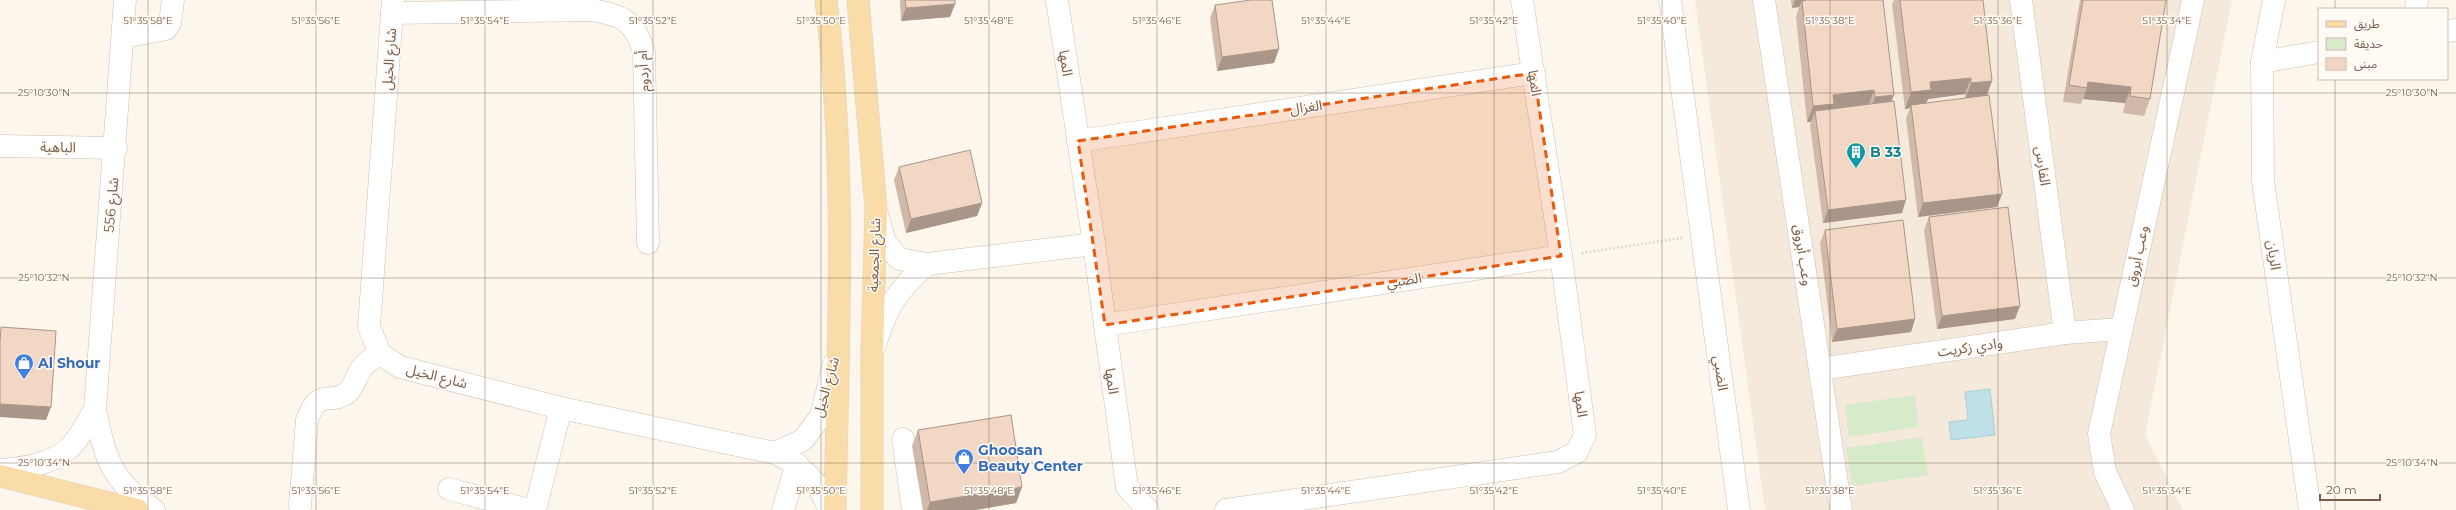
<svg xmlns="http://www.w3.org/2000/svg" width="2456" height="510" font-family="Montserrat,'Noto Sans Arabic',sans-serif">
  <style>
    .residential { fill: #f4e9da }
    .green { fill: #d7ebca }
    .water { fill: #c0e0e7; stroke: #a6d0d8 }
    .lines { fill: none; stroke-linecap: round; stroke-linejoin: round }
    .minor-casing { stroke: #d0bfb1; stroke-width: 23 }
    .major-casing { stroke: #d9d2cd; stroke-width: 23 }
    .path { stroke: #d7baa6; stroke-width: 2.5; stroke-dasharray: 1 3; stroke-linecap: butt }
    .minor { stroke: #fff; stroke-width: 22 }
    .major { stroke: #f9dca7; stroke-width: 22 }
    .wall { fill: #d0b9a9; fill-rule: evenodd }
    .shaded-wall { fill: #a99689 }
    .building { fill: #f2d7c4; stroke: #a99689 }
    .marked { fill: #e8590c; fill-opacity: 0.2; stroke: #e8590c; stroke-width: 3; stroke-dasharray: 8 5; stroke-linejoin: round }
    .ticks { fill: none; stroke: #795e4e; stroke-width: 1; stroke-opacity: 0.45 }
    .labels { text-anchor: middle; stroke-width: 3; stroke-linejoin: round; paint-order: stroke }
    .street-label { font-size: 14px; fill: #795e4e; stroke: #fffaf3 }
    .culture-label { font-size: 14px; font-weight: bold; fill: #0d838f; stroke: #fffaf3; text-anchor: start }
    .shop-label { font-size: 14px; font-weight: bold; fill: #366cbe; stroke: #fffaf3; text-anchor: start }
    .ticks-label { font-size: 10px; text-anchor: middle; fill: #795e4e; stroke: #fffaf3; stroke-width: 3; stroke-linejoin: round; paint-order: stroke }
  </style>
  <rect width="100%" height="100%" fill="#fcf6ec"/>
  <path class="residential" d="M1695 0H2232L2145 435 2183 510H1765Z"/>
  <g class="green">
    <path d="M1915 395 1919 427 1849 437 1845 405Z"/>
    <path d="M1922 437 1928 475 1852 486 1846 448Z"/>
  </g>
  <path class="water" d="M1990 389 1995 435 1951 440 1949 422 1968 420 1965 392Z"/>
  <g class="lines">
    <g class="minor-casing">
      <g id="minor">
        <path d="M125 0 95 409C105 458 111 481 154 510"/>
        <path d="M393 0 369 327 380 354 400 367 561 408 775 453C801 466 820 481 829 510"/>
        <path d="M1057 0 1094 244 1127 487 1148 510"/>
        <path d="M1670 0 1739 510"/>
        <path d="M1764 0 1841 510"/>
        <path d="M2021 0 2065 333"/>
        <path d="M2274 0 2262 62 2263 181 2310 510"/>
        <path d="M2416 9 2417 0"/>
        <path d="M392 13 592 10C622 15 635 21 644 52L648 243"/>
        <path d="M2447 31 2456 30"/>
        <path d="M123 37 166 29 170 23 173 0"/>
        <path d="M2262 62 2319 52"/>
        <path d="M1078 141 1534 73"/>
        <path d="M0 146 116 148"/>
        <path d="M877 214 885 242 899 259 927 264 1094 244"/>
        <path d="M1105 325 1561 256"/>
        <path d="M874 347C888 306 894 294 927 264"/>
        <path d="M1820 369 2065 333 2121 329"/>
        <path d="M903 439 913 510"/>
        <path d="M775 453 803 440 821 416 834 364"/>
        <path d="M0 470C23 468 49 465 67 450 79 440 87 422 95 409"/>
        <path d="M449 489 529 510"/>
        <path d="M300 506 307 420C319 386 330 406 347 393 354 388 356 376 361 369 365 362 374 358 380 354"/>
        <path d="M535 510 561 408"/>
        <path d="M783 510 797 464"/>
        <path d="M1226 510 1558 462 1577 452 1585 435 1561 256 1522 0"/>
        <path d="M2123 510 2105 472 2099 434 2193 0"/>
      </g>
    </g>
    <g class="major-casing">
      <g id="major">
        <path d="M826 0C847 169 838 341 835 510"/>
        <path d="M858 0 876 209 872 352V510"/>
        <path d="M0 476 137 510"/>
      </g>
    </g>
    <path class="path" d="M1582 253 1682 238"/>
    <use href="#minor" class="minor"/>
    <use href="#major" class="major"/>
  </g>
  <g class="wall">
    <path d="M900 0H955V4L950 17 901 21Z"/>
    <path d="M1791 0H1883L1891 102 1902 213 1823 223 1810 125 1811 122H1807L1796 17 1799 7 1792 8Z"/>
    <path d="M1894 0H1983L1987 96 1997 207 1918 217 1906 118 1910 108 1905 109 1892 4ZM1965 94V98L1926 103 1928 99Z"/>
    <path d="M2080 0H2166L2150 99 2144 116 2123 113 2125 103 2083 99 2081 104 2063 102Z"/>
    <path d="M1215 5 1274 63 1217 71 1210 18Z"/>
    <path d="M899 167 982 203 977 216 906 233 894 180Z"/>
    <path d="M1929 217 2015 319 1937 329 1924 230Z"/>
    <path d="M1825 230 1915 319 1911 332 1832 342 1820 243Z"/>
    <path d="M918 430 1022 487 1016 503 975 510H923L912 446Z"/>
  </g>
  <g class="shaded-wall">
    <path d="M1795 0H1814L1802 1 1799 7 1792 8Z"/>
    <path d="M955 4 950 17 901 21 906 8Z"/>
    <path d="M1279 49 1274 63 1217 71 1222 57Z"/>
    <path d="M1971 78 1965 94 1928 99 1925 106 1911 105 1910 108 1905 109 1911 92 1930 82Z"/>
    <path d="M1992 81 1986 98 1965 100 1971 83Z"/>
    <path d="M2088 82 2131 87 2125 103 2083 99 2087 88Z"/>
    <path d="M1874 90 1868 107 1815 111 1811 122H1807L1813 106 1833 95Z"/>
    <path d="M1894 95 1888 111 1869 113 1875 97Z"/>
    <path d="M2002 194 1997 207 1918 217 1923 203Z"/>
    <path d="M1906 200 1902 213 1823 223 1828 210Z"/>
    <path d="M982 203 977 216 906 233 911 219Z"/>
    <path d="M2020 306 2015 319 1937 329 1942 316Z"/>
    <path d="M1915 319 1911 332 1832 342 1837 329Z"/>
    <path d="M0 404 51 407 46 420 0 417Z"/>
    <path d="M1022 487 1016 503 975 510H927L930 502Z"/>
  </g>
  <g class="building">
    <path d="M905 0H955V4L906 8Z"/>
    <path d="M1251 0H1272L1279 49 1222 57 1215 5Z"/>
    <path d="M1807 0H1883L1894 95 1875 97 1874 90 1833 95 1834 104 1813 106 1802 1Z"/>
    <path d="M1900 0H1983L1992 81 1971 83V78L1930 82 1931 90 1911 92Z"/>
    <path d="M2083 0H2166L2150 99 2130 96 2131 87 2088 82 2087 88 2069 85Z"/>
    <path d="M1989 95 2002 194 1923 203 1911 105Z"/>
    <path d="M1894 101 1906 200 1828 210 1815 111Z"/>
    <path d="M970 150 982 203 911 219 899 167Z"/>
    <path d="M2008 207 2020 306 1942 316 1929 217Z"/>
    <path d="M1903 220 1915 319 1837 329 1825 230Z"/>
    <path d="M1 327 56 331 51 407 0 404V343Z"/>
    <path d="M1011 415 1022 487 930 502 918 430Z"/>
  </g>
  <path class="marked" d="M1534 73 1561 256 1105 325 1078 141Z"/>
  <path class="ticks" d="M148 0V510M316 0V510M485 0V510M653 0V510M821 0V510M989 0V510M1157 0V510M1326 0V510M1494 0V510M1662 0V510M1830 0V510M1998 0V510M2167 0V510M2335 0V9M2335 79V510M0 93H2456M0 278H2456M0 463H2456"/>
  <defs>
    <g id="building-pin" transform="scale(1)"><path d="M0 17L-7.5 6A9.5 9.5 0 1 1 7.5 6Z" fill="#0f9aa8" stroke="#fffaf3"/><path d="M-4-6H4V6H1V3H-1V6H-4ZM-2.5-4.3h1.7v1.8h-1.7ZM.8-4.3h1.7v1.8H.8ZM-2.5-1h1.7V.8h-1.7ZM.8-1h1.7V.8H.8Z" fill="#fff"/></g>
    <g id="shop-pin" transform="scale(1)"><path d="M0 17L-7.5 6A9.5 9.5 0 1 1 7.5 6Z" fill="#3f7fe0" stroke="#fffaf3"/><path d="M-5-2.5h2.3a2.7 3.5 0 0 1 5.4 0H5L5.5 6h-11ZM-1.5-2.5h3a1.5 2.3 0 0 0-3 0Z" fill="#fff"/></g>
  </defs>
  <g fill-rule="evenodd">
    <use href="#building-pin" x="1856" y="152"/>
    <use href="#shop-pin" x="24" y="363"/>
    <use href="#shop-pin" x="964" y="458"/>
  </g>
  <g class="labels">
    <g class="street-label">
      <text transform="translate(389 59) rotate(-86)" y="5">شارع الخيل</text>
      <text transform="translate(1066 63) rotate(81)" y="5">المها</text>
      <text transform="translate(643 71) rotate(-93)" y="5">أم أردوم</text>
      <text transform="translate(1535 83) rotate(81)" y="5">المها</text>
      <text transform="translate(1306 107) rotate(-8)" y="5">الغزال</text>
      <text transform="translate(58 147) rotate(1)" y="5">الباهية</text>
      <text transform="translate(2043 166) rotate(82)" y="5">الفارس</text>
      <text transform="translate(111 205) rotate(-85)" y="5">شارع 556</text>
      <text transform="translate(874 255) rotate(-88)" y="5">شارع الجمعية</text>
      <text transform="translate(1803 255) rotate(81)" y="5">وعب أبروق</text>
      <text transform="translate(2274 255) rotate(82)" y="5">الريان</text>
      <text transform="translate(2137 256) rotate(-78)" y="5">وعب أبروق</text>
      <text transform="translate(1404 280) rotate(-9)" y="5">الضبي</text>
      <text transform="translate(1970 347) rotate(-8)" y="5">وادي زكريت</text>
      <text transform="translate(1721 373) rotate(82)" y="5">الضبي</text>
      <text transform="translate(437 376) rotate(14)" y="5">شارع الخيل</text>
      <text transform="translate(1112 381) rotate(82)" y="5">المها</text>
      <text transform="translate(826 387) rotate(-74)" y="5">شارع الخيل</text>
      <text transform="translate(1581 404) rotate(82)" y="5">المها</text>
    </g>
    <g class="culture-label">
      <text x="1870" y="157">B 33</text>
    </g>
    <g class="shop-label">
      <text x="38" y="368">Al Shour</text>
      <text x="978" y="455">Ghoosan<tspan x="978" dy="16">Beauty Center</tspan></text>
    </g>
  </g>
  <g class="ticks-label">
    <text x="148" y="24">51°35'58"E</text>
    <text x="316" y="24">51°35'56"E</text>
    <text x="485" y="24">51°35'54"E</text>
    <text x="653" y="24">51°35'52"E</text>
    <text x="821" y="24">51°35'50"E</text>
    <text x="989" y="24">51°35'48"E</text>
    <text x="1157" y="24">51°35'46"E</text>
    <text x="1326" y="24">51°35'44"E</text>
    <text x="1494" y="24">51°35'42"E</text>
    <text x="1662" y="24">51°35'40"E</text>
    <text x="1830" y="24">51°35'38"E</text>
    <text x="1998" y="24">51°35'36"E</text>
    <text x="2167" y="24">51°35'34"E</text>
    <text x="2412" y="96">25°10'30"N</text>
    <text x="44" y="96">25°10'30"N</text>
    <text x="2412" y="281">25°10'32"N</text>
    <text x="44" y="281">25°10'32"N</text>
    <text x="2412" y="466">25°10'34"N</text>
    <text x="44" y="466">25°10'34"N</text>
    <text x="148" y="494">51°35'58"E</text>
    <text x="316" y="494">51°35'56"E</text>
    <text x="485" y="494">51°35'54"E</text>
    <text x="653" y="494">51°35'52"E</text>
    <text x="821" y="494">51°35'50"E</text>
    <text x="989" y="494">51°35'48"E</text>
    <text x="1157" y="494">51°35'46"E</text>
    <text x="1326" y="494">51°35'44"E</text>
    <text x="1494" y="494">51°35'42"E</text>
    <text x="1662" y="494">51°35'40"E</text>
    <text x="1830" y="494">51°35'38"E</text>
    <text x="1998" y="494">51°35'36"E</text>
    <text x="2167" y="494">51°35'34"E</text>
  </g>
  <rect x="2318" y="8" width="130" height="72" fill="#fffaf3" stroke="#c9bcb1"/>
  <rect x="2326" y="21" width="20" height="6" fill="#f9dca7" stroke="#c9bcb1"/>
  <text x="2354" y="28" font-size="12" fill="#795e4e">طريق</text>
  <rect x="2326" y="38" width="20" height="12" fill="#d7ebca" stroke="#c9bcb1"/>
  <text x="2354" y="48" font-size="12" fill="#795e4e">حديقة</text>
  <rect x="2326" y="58" width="20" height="12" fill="#f2d7c4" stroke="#c9bcb1"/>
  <text x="2354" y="68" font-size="12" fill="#795e4e">مبنى</text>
  <path d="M2320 494v6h60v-6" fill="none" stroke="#795e4e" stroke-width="2"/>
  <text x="2326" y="494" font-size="12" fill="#795e4e" stroke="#fffaf3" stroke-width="3" paint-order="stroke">20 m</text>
</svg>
